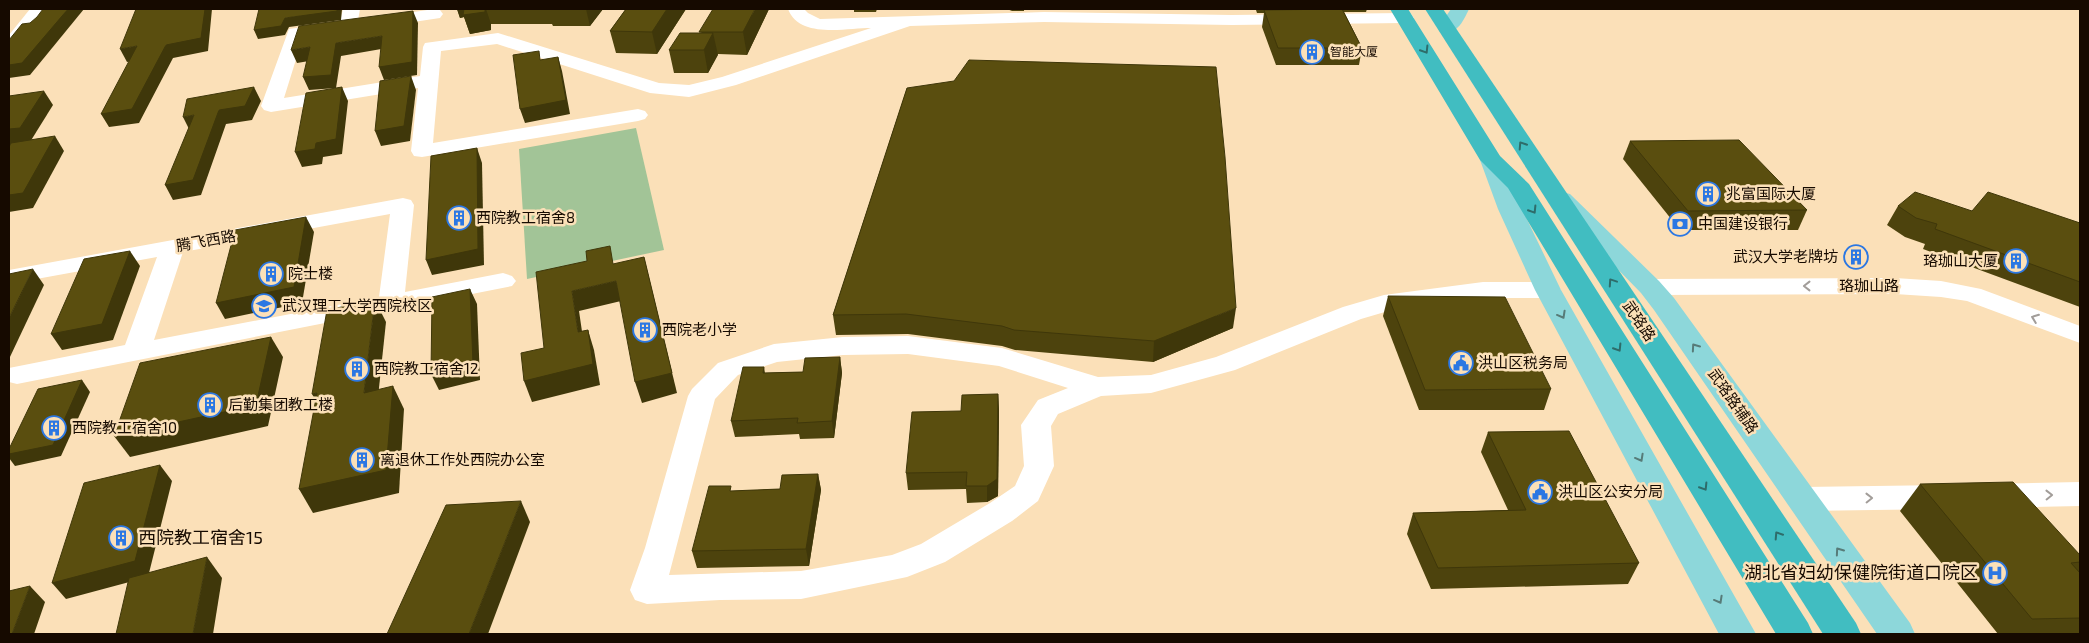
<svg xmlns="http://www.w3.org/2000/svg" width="2089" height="643" font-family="'Exo 2','Noto Sans SC',sans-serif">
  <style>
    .green { fill: #a2c497 }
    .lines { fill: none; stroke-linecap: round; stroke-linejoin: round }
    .minor { fill: #fff; fill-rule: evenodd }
    .major { fill: #8dd7da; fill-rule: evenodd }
    .highway { fill: #41bdc1; fill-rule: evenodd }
    .wall { fill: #4d430d }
    .shaded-wall { fill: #3f370a }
    .building { fill: #5a4e0f; stroke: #3f370a }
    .oneway { stroke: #2e6c6a }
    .oneway2 { stroke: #a29d99 }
    .oneway3 { stroke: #577b78 }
    .labels { text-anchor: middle; stroke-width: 5; stroke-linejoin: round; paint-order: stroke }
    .far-poi-label { font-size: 12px; fill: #160a00; stroke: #fbe0b8; text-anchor: start }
    .poi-label { font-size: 15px; fill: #160a00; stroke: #fbe0b8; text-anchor: start }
    .street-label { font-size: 15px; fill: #160a00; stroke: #fbe0b8 }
    .near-poi-label { font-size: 18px; fill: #160a00; stroke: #fbe0b8; text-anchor: start }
  </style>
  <rect width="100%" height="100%" fill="#fbe0b8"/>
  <path class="green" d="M636 128 664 250 527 279 519 149Z"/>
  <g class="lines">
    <g class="minor">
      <path d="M30 9H48L16 50 9 51V35Z"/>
      <path d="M343 9H360L357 26 354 30 348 31 342 30 339 26Z"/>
      <path d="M434 9 440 10 443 14 440 18 380 27 374 26 371 22 374 18 380 17Z"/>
      <path d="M788 9H804L808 13 820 19 1044 12 1232 15 1405 13 1411 14 1414 18 1411 22 1405 23 1232 25 1044 22 910 26 736 85 689 97 650 93 497 44 441 51 433 143 638 109 645 111 648 115 645 119 638 121 422 157 414 156 411 151 418 88 271 112 264 110 261 106 289 29 331 23 337 24 340 28 337 32 303 37 284 98 420 76 423 47 425 43 498 33 659 83 689 85 722 77 871 28C846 28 799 39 788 9Z"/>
      <path d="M403 198 411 200 414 205 405 292 503 273 512 276 516 281 512 286 17 384 9 382V368L125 345 157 257 9 284V270ZM390 214 379 297 154 340 183 252Z"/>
      <path d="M1895 278 1941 281 1981 289 2080 326V343L1967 301 1941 297 1895 294 1650 295 1641 292 1637 287 1641 282 1650 279Z"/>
      <path d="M1483 282H1548L1557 285 1561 290 1557 295 1548 298H1483L1395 309 1361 319 1235 370 1151 393 1101 396 1058 414 1051 426 1054 466 1038 501 1012 521 945 562 907 577 801 599 720 600 647 604 635 600 630 590 645 548 688 396 692 389 718 363 774 344 843 337 908 336 1002 348 1098 377 1151 375 1216 357 1343 307 1384 295ZM908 354 999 366 1068 388 1038 400 1021 425 1024 466 1015 486 990 503 921 544 892 555 801 571 669 575 715 399 738 375 777 362 843 355Z"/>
      <path d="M2080 482V506L1989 508 1978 504 1973 496 1978 488 1989 484Z"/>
      <path d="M1945 485 1956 489 1961 497 1956 505 1945 509 1803 511 1792 507 1787 499 1792 491 1803 487Z"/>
    </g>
    <g class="major">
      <path d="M1451 9H1469C1463 22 1456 36 1440 32L1438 28Z"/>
      <path d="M1491 153 1499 155 1502 160 1522 209 1561 290 1756 634H1719L1535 290 1498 209 1480 160 1483 155Z"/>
      <path d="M1562 192 1570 194 1659 281 1674 298 1910 623 1915 634H1877L1654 310 1641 293 1554 204 1550 199 1554 194Z"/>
    </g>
    <g class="highway">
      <path d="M1390 9H1408L1500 156 1529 184 1808 623 1813 634H1776L1508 188 1480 160Z"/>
      <path d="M1425 9H1443L1856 623 1861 634H1823Z"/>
    </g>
  </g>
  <g class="wall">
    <path d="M457 9H603L590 26H553L552 24H491V30L470 34 464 17 460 18Z"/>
    <path d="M626 9H686L657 54 616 53 610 31Z"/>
    <path d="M769 9 747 55 718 54 708 73H674L669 50 699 33Z"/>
    <path d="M854 9H877L876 12H854Z"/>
    <path d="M1007 9H1024V11H1012Z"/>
    <path d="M1179 9H1367L1366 12H1344L1362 48 1359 65H1276L1262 27 1264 13H1257L1256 10H1180Z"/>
    <path d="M907 88 1233 328 1153 362 1015 350 1002 346 908 334 836 335 833 315Z"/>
    <path d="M1630 141 1807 210 1798 230H1680L1623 159Z"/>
    <path d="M1898 206 1972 211 2080 223V307L1923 249 1925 244 1905 237 1887 225Z"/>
    <path d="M1388 296 1551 389 1544 410H1419L1383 316Z"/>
    <path d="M840 357 842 373 834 438 800 439 799 434 735 437 731 421 764 367 765 373 803 372Z"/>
    <path d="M998 394 999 411 998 496 987 502 967 503 966 489 908 490 906 473 961 411Z"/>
    <path d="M1488 432 1639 563 1628 584 1431 589 1407 534 1413 513 1508 510 1481 452Z"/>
    <path d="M818 474 821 490 809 566 697 568 692 551 733 491 780 489Z"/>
    <path d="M1920 484 2080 555V570L2079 571 2080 573V634H1998L1900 511Z"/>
  </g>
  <g class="shaded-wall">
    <path d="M68 9H84L30 75 9 78V65Z"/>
    <path d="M205 9H212L208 51 173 58 139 123 109 127 101 114 166 45Z"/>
    <path d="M337 9H342L341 20 289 27 285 35 258 39 254 30 285 18Z"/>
    <path d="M457 9H486L491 24V30L470 34 464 17 460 18Z"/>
    <path d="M586 9H603L590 26Z"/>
    <path d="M667 9H686L657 54 652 32Z"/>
    <path d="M755 9H769L747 55 743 32Z"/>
    <path d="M413 11 418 23 417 75 384 80 379 67Z"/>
    <path d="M713 33 718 55 708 73 704 50Z"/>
    <path d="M382 36 387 48 341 56 336 88 309 90 303 77 336 43Z"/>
    <path d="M137 46 144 59 127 62 120 49Z"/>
    <path d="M310 47 315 60 297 63 291 50Z"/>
    <path d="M558 57 562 71 570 114 525 123 520 109Z"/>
    <path d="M411 76 416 90 410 141 381 146 375 131Z"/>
    <path d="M254 87 261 101 252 120 226 124 201 195 173 200 165 185 219 110Z"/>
    <path d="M342 87 348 101 342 154 323 157 322 164 302 167 295 152 316 143Z"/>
    <path d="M44 91 53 105 30 142 9 145V129Z"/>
    <path d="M194 115 190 131 183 117Z"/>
    <path d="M55 136 64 151 33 208 9 212V195Z"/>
    <path d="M477 148 482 163 484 265 432 275 426 260Z"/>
    <path d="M306 217 314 232 302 303 225 319 216 303Z"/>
    <path d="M130 251 140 266 113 340 62 350 51 334Z"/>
    <path d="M644 257 677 393 642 403 635 382Z"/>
    <path d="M33 269 44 285 9 359V318Z"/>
    <path d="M616 281 621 301 579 311 585 352 578 332 572 291Z"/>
    <path d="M470 289 477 304 480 380 439 390 431 374Z"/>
    <path d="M375 300 386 322 376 416 364 393Z"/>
    <path d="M1236 308 1233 328 1153 362 1154 341Z"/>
    <path d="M588 330 594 350 600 385 532 402 524 381Z"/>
    <path d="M271 337 283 357 268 426 130 457 114 436Z"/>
    <path d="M840 357 842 373 834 438 832 421Z"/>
    <path d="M82 380 90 392 61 456 15 466 9 458V454Z"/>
    <path d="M393 386 404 409 399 493 313 513 299 489Z"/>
    <path d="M317 393 325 417 312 394Z"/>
    <path d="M998 394 999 411 998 496 987 502V486Z"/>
    <path d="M160 465 172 481 148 577 66 599 52 583Z"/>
    <path d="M818 474 821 490 809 566 806 549Z"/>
    <path d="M521 501 530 522 488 634H469Z"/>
    <path d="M207 557 222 578 213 634H193Z"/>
    <path d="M30 586 45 602 34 634H12Z"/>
  </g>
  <g class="building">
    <path d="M43 9H68L22 63 9 65V40L22 24 30 23 37 17Z"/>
    <path d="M136 9H205L201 38 166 45 132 109 101 114 137 46 120 49Z"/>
    <path d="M259 9H337V11L285 18 281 26 254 30Z"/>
    <path d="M464 9H485V12L463 15Z"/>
    <path d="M626 9H667L652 32 610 31Z"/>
    <path d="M713 9H755L743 32H699Z"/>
    <path d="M1342 9 1362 48H1278L1264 10Z"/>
    <path d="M413 11 412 62 379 67 382 36 336 43 331 75 303 77 310 47 291 50 299 26Z"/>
    <path d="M680 33H713L704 50H669Z"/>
    <path d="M539 51 540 60 558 57 566 100 520 109 513 55Z"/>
    <path d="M969 60 1216 67 1225 157 1236 308 1154 341 1014 330 1002 326 906 314 833 315 907 88 954 81Z"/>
    <path d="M411 76 404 126 375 131 380 81Z"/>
    <path d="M254 87 245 106 219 110 193 180 165 185 194 115 183 117 187 99Z"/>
    <path d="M342 87 336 139 316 143 315 149 295 152 306 93Z"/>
    <path d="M44 91 20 128 9 129V96Z"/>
    <path d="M55 136 23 193 9 195V147L11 143Z"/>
    <path d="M1739 140 1807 210 1688 211 1630 141Z"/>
    <path d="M477 148 478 249 426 260 431 156Z"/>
    <path d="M1915 192 1972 211 1988 192 2080 223V282L1935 229 1937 224 1916 218 1898 206Z"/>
    <path d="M306 217 294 287 216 303 235 230Z"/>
    <path d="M610 246 613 264 644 257 672 373 635 382 616 281 572 291 578 332 588 330 593 364 524 381 521 353 544 348 536 272 587 261 586 251Z"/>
    <path d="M130 251 102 324 51 334 84 259Z"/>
    <path d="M33 269 9 318V274Z"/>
    <path d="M470 289 473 364 431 374 432 297Z"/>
    <path d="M1388 296 1505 297 1551 389 1425 390Z"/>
    <path d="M375 300 364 393 393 386 386 470 299 489 317 393 312 394 327 310Z"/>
    <path d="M271 337 256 405 114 436 140 363Z"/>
    <path d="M840 357 832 421 797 423 798 418 731 421 743 367H764L763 373 803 372 805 358Z"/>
    <path d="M82 380 53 445 9 454V449L38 389Z"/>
    <path d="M998 394 997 479 987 486H966L967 472 906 473 912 412 961 411 962 395Z"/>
    <path d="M1569 431 1639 563 1438 568 1413 513 1526 510 1488 432Z"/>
    <path d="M160 465 135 561 52 583 84 483Z"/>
    <path d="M818 474 806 549 692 551 709 486H731L730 491 780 489 782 475Z"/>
    <path d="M2013 482 2080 555V562L2071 563 2080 573V618L2032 619 1920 484Z"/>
    <path d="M521 501 469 634H387L446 505Z"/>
    <path d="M207 557 193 634H116L129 578Z"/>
    <path d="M30 586 12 634H9V591Z"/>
  </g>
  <defs><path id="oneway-chevron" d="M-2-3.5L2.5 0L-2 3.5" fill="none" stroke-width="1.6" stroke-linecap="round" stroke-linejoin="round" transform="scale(1.25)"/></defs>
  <g class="oneway">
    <use href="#oneway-chevron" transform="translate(1425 50) rotate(58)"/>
    <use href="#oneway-chevron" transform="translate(1522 145) rotate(-123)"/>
    <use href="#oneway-chevron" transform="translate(1533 210) rotate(58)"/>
    <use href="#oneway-chevron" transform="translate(1612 282) rotate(-124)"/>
    <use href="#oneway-chevron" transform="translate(1618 348) rotate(58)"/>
    <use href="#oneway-chevron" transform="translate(1704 487) rotate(58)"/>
    <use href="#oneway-chevron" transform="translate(1778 535) rotate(-123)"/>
  </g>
  <g class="oneway2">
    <use href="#oneway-chevron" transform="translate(1807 286) rotate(180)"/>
    <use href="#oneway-chevron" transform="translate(2035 318) rotate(-159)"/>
    <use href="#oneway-chevron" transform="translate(2049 495) rotate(-1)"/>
    <use href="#oneway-chevron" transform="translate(1869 498) rotate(-1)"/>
  </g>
  <g class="oneway3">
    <use href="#oneway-chevron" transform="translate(1562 315) rotate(61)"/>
    <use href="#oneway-chevron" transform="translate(1695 347) rotate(-125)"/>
    <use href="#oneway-chevron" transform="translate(1640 458) rotate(61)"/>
    <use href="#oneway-chevron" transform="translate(1839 551) rotate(-125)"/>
    <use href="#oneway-chevron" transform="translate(1719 600) rotate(61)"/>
  </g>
  <defs>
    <g id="building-ring" transform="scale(1.25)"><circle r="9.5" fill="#fbe0b8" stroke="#2b77e3" stroke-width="1.5"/><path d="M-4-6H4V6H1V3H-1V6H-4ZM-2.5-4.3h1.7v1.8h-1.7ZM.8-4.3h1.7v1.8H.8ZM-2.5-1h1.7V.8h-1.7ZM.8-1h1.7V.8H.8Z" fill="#2b77e3"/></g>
    <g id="bank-ring" transform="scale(1.25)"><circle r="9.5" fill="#fbe0b8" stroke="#2b77e3" stroke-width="1.5"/><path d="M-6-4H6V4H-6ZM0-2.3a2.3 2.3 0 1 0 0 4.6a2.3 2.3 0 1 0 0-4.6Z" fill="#2b77e3"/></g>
    <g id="university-ring" transform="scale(1.25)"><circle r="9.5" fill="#fbe0b8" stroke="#2b77e3" stroke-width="1.5"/><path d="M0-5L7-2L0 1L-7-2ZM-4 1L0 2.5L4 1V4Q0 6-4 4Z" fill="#2b77e3"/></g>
    <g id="civic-ring" transform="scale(1.25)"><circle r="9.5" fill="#fbe0b8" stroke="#2b77e3" stroke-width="1.5"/><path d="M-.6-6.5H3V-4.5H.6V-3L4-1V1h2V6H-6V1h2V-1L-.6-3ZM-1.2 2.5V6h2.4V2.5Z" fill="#2b77e3"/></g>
    <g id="hospital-ring" transform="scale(1.25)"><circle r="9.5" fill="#fbe0b8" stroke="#2b77e3" stroke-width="1.5"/><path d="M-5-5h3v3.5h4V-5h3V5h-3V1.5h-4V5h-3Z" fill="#2b77e3"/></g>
  </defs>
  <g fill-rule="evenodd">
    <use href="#building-ring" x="1312" y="52"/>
    <use href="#building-ring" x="1708" y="194"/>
    <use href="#building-ring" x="459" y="218"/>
    <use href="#bank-ring" x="1680" y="224"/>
    <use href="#building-ring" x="1856" y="257"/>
    <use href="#building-ring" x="2016" y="261"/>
    <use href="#building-ring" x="271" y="274"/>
    <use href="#university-ring" x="264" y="306"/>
    <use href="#building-ring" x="645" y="330"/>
    <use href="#civic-ring" x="1461" y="363"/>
    <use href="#building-ring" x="357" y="369"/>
    <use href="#building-ring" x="210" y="405"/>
    <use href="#building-ring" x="54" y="428"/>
    <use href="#building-ring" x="362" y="460"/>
    <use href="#civic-ring" x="1540" y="492"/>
    <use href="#building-ring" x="121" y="538"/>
    <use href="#hospital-ring" x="1995" y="573"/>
  </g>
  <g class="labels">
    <g class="far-poi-label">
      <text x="1330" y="56">智能大厦</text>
    </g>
    <g class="poi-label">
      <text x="1726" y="199">兆富国际大厦</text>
      <text x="476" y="223">西院教工宿舍8</text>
      <text x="1698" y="229">中国建设银行</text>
      <text x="1838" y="262" text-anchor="end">武汉大学老牌坊</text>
      <text x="1998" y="266" text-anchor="end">珞珈山大厦</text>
      <text x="288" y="279">院士楼</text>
      <text x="282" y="311">武汉理工大学西院校区</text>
      <text x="662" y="335">西院老小学</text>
      <text x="1478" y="368">洪山区税务局</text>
      <text x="374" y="374">西院教工宿舍12</text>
      <text x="228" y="410">后勤集团教工楼</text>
      <text x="72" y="433">西院教工宿舍10</text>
      <text x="380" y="465">离退休工作处西院办公室</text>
      <text x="1558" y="497">洪山区公安分局</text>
    </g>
    <g class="street-label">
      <text transform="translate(206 241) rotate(-10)" y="5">腾飞西路</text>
      <text x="1869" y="291">珞珈山路</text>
      <text transform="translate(1639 321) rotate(56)" y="5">武珞路</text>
      <text transform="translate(1733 401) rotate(55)" y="5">武珞路辅路</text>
    </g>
    <g class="near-poi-label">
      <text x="138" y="544">西院教工宿舍15</text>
      <text x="1978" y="579" text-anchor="end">湖北省妇幼保健院街道口院区</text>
    </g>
  </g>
  <rect width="2089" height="643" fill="none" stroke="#160a00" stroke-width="20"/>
</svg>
